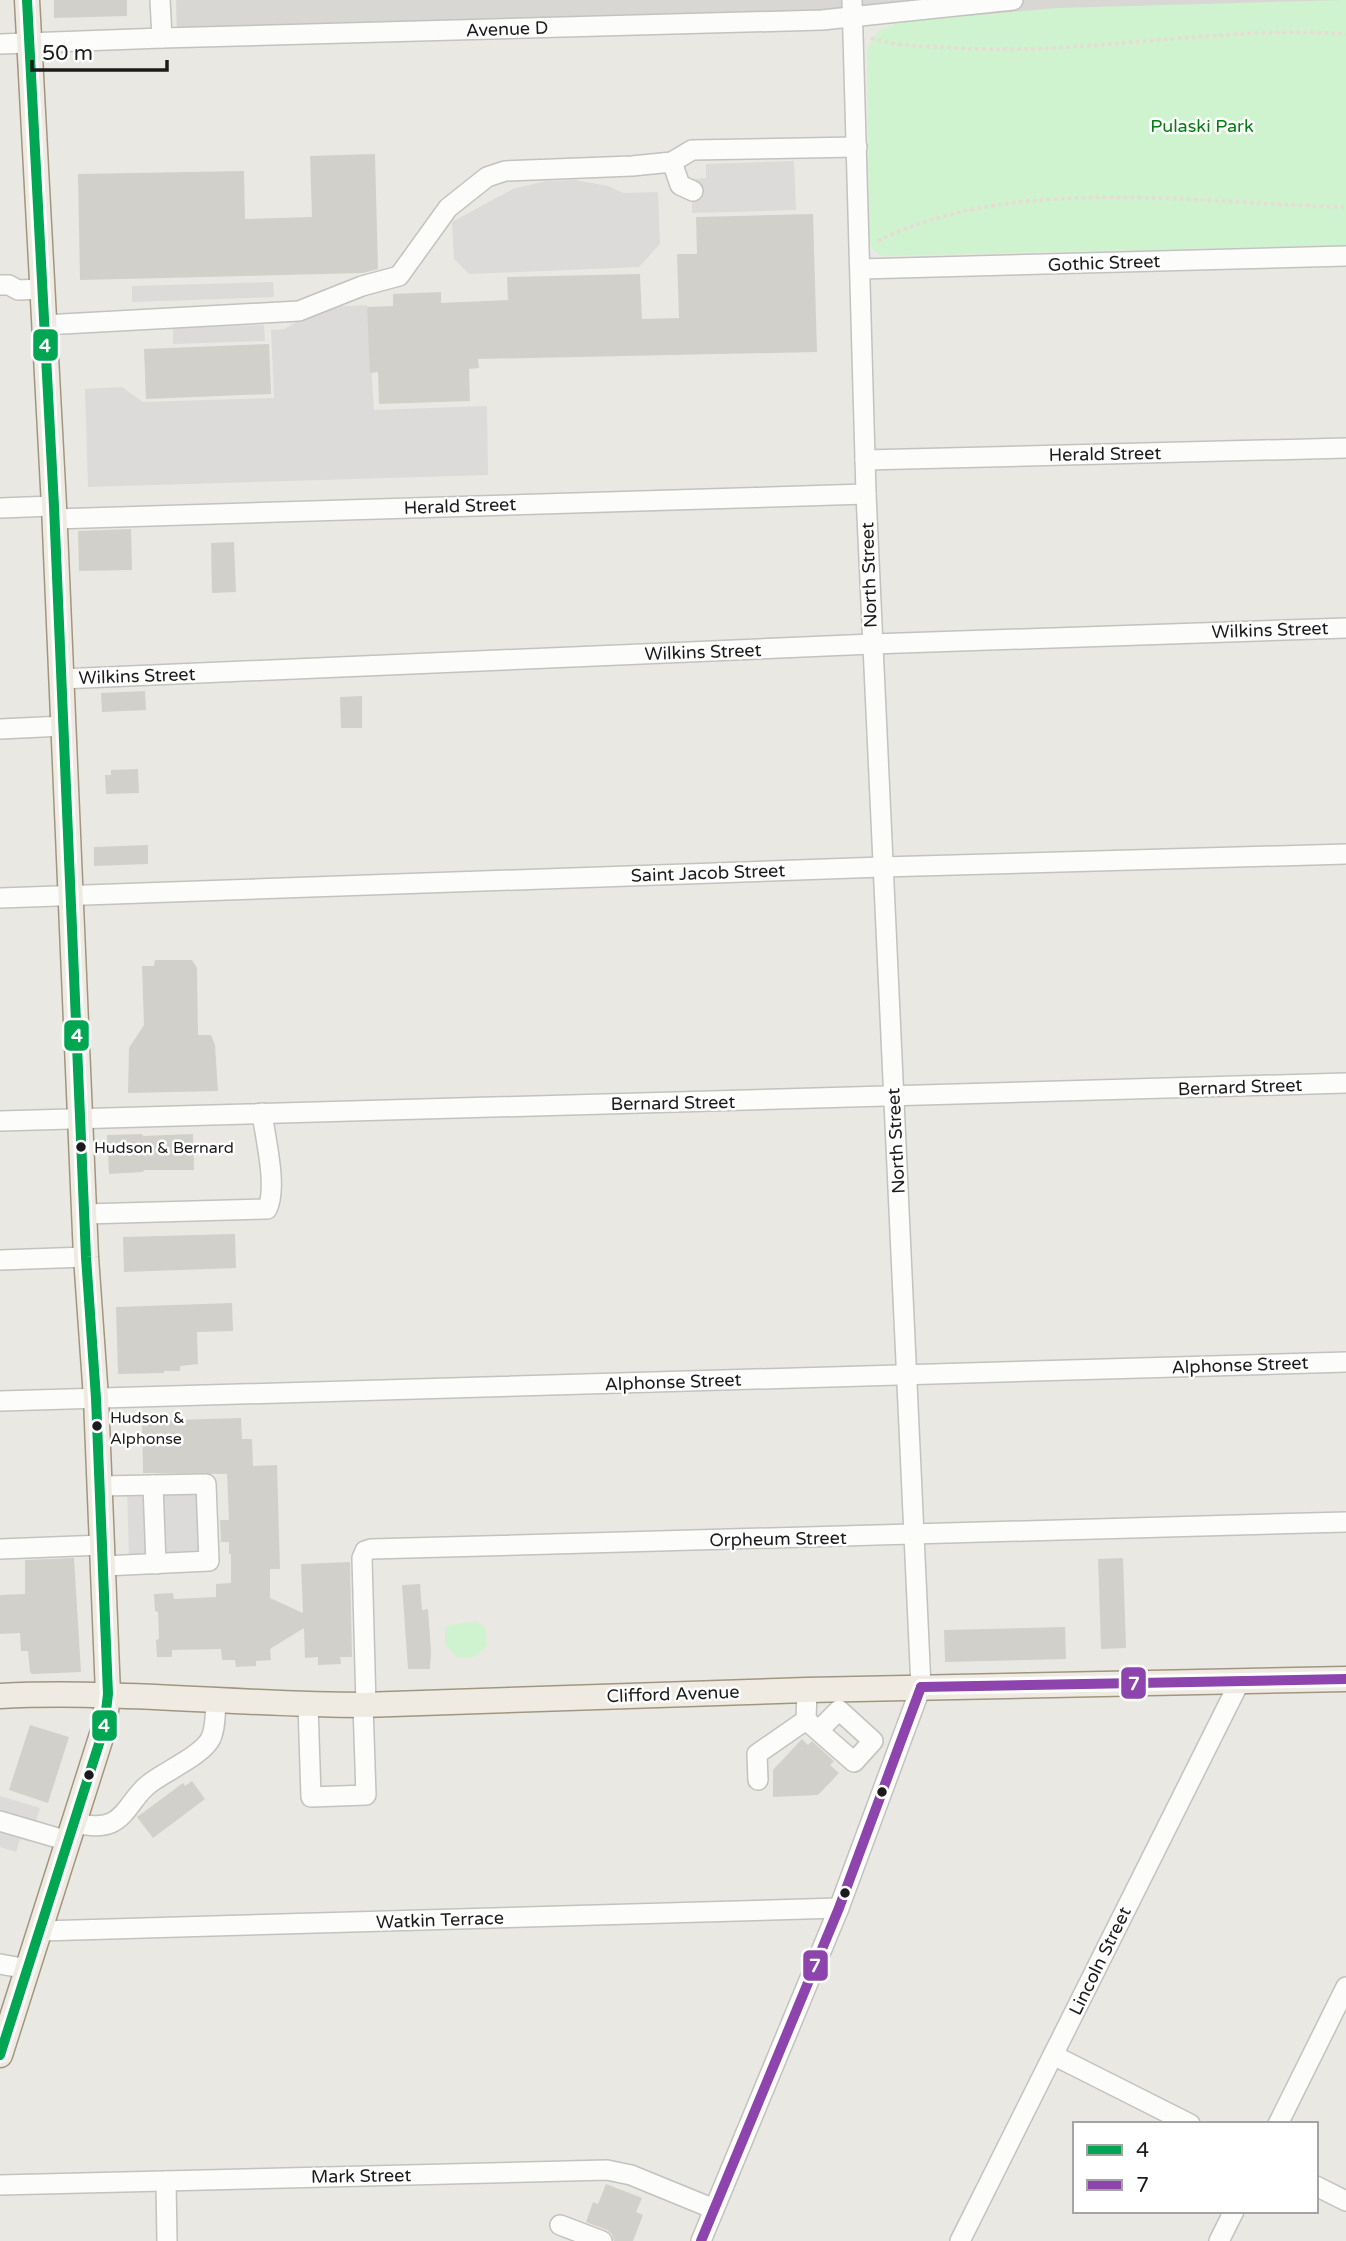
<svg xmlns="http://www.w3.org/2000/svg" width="1346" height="2241" font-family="'Varela Round',sans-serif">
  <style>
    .residential { fill: #d9d7d4 }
    .park { fill: #cef3ce }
    .parking { fill: #dcdbd9 }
    .building { fill: #d2d0cb }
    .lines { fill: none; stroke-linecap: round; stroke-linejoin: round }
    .minor-casing { stroke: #c2c2bf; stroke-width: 22 }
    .major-casing { stroke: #a09680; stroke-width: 27 }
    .path { stroke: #ead9d6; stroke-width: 3.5; stroke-dasharray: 3.5 3.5; stroke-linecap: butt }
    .minor { stroke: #fcfcfb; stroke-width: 19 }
    .major { stroke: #f0ebe2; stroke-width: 24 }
    .bus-1-casing { stroke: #fff; stroke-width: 16 }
    .bus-2-casing { stroke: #fff; stroke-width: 16 }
    .bus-1 { stroke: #00a651; stroke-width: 10 }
    .bus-2 { stroke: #8e44ad; stroke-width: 10 }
    .bus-dot { fill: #1b1b1b; stroke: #fff; stroke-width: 2.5 }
    .labels { text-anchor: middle; stroke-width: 5; stroke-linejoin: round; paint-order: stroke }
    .bus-label { font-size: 16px; fill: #1b1b1b; stroke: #fff; text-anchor: start }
    .street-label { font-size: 18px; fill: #1b1b1b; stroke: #fff }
    .park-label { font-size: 18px; fill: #057d10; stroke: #fff }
    .line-badge { stroke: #fff; stroke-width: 2.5 }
    .badge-label { font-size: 19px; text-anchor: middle; font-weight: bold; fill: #fff }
  </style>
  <rect width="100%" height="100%" fill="#eae8e2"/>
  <path class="residential" d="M176 0H1346V6L177 38Z"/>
  <g class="park">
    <path d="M1346 0V245L882 256 872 249 869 237 867 50 878 31 901 22 1057 8Z"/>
    <path d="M470 1622H477L485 1628 487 1646 474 1657 458 1658 445 1644V1626Z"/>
  </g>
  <g class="parking">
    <path d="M794 161 796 210 692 213V179L706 178V164Z"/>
    <path d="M575 180 608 186 623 193 658 192 660 244 639 267 469 274 454 259 452 222 513 189 546 181Z"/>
    <path d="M273 282 274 297 132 302V286Z"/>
    <path d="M367 305 374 410 487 406 488 475 88 487 85 389 122 387 143 402 274 398 271 330 285 329 304 317 329 307Z"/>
    <path d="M264 325 265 341 173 344V328Z"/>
    <path d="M199 1486 202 1555 129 1558 127 1489Z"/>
    <path d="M0 1796 40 1808 30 1842 20 1839 16 1852 0 1847Z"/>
  </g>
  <g class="building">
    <path d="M54 0H127V16L54 18Z"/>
    <path d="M375 154 378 269 363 273 80 280 78 174 244 171 245 219 312 217 310 156Z"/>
    <path d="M813 214 817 352 478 359 479 368 469 369 470 401 379 404 378 372 370 373 367 307 393 306V294L441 292V303L508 300 507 277 640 274 642 319 679 318 677 254H697L696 217Z"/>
    <path d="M269 344 271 394 146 399 144 349Z"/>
    <path d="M131 529 132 570 79 571 78 531Z"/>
    <path d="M234 542 236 592 212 593 211 543Z"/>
    <path d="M145 691 146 710 102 712 101 693Z"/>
    <path d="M362 696V728H341L340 697Z"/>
    <path d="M138 769 139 793 106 794 105 775H111V770Z"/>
    <path d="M148 845V864L94 866V847Z"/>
    <path d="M155 960H192L197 968 198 1035H211L215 1045 218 1091 128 1093 129 1048 144 1025 142 966H154Z"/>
    <path d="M142 1134 143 1136 193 1134 194 1170H144L143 1172 109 1174 107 1135Z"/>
    <path d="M235 1234 236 1268 124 1272 123 1237Z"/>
    <path d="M232 1303 233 1331 197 1332 198 1364 180 1366V1371H164V1373L118 1374 116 1307Z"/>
    <path d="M241 1418 242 1439H252L253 1466 277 1465 280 1569H270V1598L303 1613 301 1564 350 1562 352 1657H340L341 1664 318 1665V1657L305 1658 304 1628 270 1649 271 1660 256 1661V1666L236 1667 235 1660H222L221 1649 172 1650V1657H157L156 1640 159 1639 158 1612 155 1611 154 1594 173 1593 174 1599 216 1597V1584L231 1583V1554H229V1542H221L220 1520H229L227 1474 143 1473 142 1421Z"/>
    <path d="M74 1558 81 1672 32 1674 30 1672 28 1651H21L20 1633 0 1634V1595L25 1594V1560Z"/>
    <path d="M1123 1558 1126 1648 1101 1649 1098 1559Z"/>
    <path d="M420 1584 422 1610 428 1609 431 1651 430 1669H408L402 1585Z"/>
    <path d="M1065 1627 1066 1659 945 1662 944 1630Z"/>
    <path d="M30 1725 69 1737 48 1803 9 1790Z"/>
    <path d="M802 1739 808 1745 812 1741 834 1761 830 1765 839 1773 818 1795 773 1797V1770Z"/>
    <path d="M192 1781 205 1799 153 1838 137 1817 183 1783 185 1786Z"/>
    <path d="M606 2184 642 2198 636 2212 643 2215 633 2241H614L612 2234 607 2230 586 2222 593 2202 598 2204Z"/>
  </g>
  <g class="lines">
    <g class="minor-casing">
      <g id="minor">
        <path d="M160 0 162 38"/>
        <path d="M0 44 162 38 822 20 1013 0"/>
        <path d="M672 162 680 185 693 191"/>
        <path d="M861 269 1346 256"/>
        <path d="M0 285H9L18 290 42 289"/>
        <path d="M44 325 299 311 362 286 399 276 448 208 487 177 505 171 632 166 672 162 692 150 857 147"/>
        <path d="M865 460 1346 448"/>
        <path d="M0 508 54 506"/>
        <path d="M54 519 866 494"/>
        <path d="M61 679 872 644 1346 628"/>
        <path d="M0 729 63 726"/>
        <path d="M0 898 882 867 1346 854"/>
        <path d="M0 1121 1346 1083"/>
        <path d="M85 1214 267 1209C278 1188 265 1137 262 1113"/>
        <path d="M0 1260 86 1257"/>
        <path d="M0 1401 1346 1362"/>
        <path d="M153 1485 156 1564"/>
        <path d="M100 1486 206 1484 209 1561 104 1566"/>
        <path d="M0 1549 103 1545"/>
        <path d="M807 1690 806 1720 854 1762 873 1741 839 1710 819 1730"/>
        <path d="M308 1705 311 1797 366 1795 363 1705"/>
        <path d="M366 1705 362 1558 365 1551 371 1549 1346 1522"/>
        <path d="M758 1780 757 1754 806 1720"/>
        <path d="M0 1821 68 1841"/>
        <path d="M74 1823C86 1825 99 1828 111 1823 128 1815 134 1795 149 1784 165 1771 202 1756 211 1738 216 1727 215 1713 216 1700"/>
        <path d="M41 1931 839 1908"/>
        <path d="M0 1964 28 1969"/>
        <path d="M1053 2055 1190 2124"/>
        <path d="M1278 2124 1346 1987"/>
        <path d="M166 2181 167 2241"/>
        <path d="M0 2185 607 2170 631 2175 714 2209"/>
        <path d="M1316 2186 1346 2201"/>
        <path d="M560 2225 602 2241"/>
        <path d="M701 2241 839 1908 921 1687 866 494 852 0"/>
        <path d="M960 2241 1240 1681"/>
        <path d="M1219 2241 1234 2211"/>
      </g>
    </g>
    <g class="major-casing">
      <g id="major">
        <path d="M0 1696C121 1690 242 1705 363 1705L807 1690 1346 1679"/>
        <path d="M0 2055 104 1728 108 1694 96 1398 86 1257 54 506 27 0"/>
      </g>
    </g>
    <g class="path">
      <path d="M871 38C898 47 928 46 956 48 1086 56 1216 25 1346 34"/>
      <path d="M878 241C1012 173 1200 204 1346 207"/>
    </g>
    <use href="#minor" class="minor"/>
    <use href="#major" class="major"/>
    <g class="bus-1-casing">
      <path id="bus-1" d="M0 2055 104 1728 108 1694 96 1398 86 1257 54 506 27 0"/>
    </g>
    <g class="bus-2-casing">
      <g id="bus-2">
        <path d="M921 1687 1346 1679"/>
        <path d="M701 2241 839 1908 921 1687"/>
      </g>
    </g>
    <use href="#bus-1" class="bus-1"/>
    <use href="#bus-2" class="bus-2"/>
  </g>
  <g class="bus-dot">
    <circle cx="81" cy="1147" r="6"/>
    <circle cx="97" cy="1426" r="6"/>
    <circle cx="89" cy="1775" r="6"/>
    <circle cx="882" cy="1792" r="6"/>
    <circle cx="845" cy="1893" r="6"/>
  </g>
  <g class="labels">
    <g class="bus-label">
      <text x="94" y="1153">Hudson &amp; Bernard</text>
      <text x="110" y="1423">Hudson &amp;<tspan x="110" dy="21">Alphonse</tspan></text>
    </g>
    <g class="street-label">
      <text transform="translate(507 29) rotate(-2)" y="6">Avenue D</text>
      <text transform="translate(1104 263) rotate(-2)" y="6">Gothic Street</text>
      <text transform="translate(1105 454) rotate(-1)" y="6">Herald Street</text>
      <text transform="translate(460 506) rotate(-2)" y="6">Herald Street</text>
      <text transform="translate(869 575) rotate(-92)" y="6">North Street</text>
      <text transform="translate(1270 630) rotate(-2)" y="6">Wilkins Street</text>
      <text transform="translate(703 652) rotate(-2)" y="6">Wilkins Street</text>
      <text transform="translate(137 676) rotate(-2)" y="6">Wilkins Street</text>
      <text transform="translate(708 873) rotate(-2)" y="6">Saint Jacob Street</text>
      <text transform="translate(1240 1087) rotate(-2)" y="6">Bernard Street</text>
      <text transform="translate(673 1103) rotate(-1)" y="6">Bernard Street</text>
      <text transform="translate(896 1141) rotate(-93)" y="6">North Street</text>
      <text transform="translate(1240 1365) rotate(-2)" y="6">Alphonse Street</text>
      <text transform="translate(673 1382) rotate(-2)" y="6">Alphonse Street</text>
      <text transform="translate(778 1539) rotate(-1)" y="6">Orpheum Street</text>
      <text transform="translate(673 1694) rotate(-2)" y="6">Clifford Avenue</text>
      <text transform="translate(440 1920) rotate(-2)" y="6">Watkin Terrace</text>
      <text transform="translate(1100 1961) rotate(-64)" y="6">Lincoln Street</text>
      <text transform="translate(361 2176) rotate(-1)" y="6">Mark Street</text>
    </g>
    <g class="park-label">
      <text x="1202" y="132">Pulaski Park</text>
    </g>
  </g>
  <g class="line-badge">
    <rect x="32" y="328" width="27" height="34" rx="7" fill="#00a651"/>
    <rect x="63" y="1019" width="27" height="33" rx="7" fill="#00a651"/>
    <rect x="1120" y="1666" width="27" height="34" rx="7" fill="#8e44ad"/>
    <rect x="91" y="1709" width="27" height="33" rx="7" fill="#00a651"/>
    <rect x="802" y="1949" width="27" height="33" rx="7" fill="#8e44ad"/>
  </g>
  <g class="badge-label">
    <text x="45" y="352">4</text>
    <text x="77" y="1042">4</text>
    <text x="1134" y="1690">7</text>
    <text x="104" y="1732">4</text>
    <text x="815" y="1972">7</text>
  </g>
  <rect x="1073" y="2122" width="245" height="91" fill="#ffffff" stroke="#a4a4a4" stroke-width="2"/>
  <rect x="1087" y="2145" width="35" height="10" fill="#00a651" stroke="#a4a4a4" stroke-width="2"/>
  <text x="1136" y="2157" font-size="21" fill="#1b1b1b">4</text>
  <rect x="1087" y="2180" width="35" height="10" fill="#8e44ad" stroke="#a4a4a4" stroke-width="2"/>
  <text x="1136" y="2192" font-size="21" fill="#1b1b1b">7</text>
  <path d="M32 60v10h135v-10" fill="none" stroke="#1b1b1b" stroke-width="3.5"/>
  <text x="42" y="60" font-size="21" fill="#1b1b1b" stroke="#ffffff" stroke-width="5" paint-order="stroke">50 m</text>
</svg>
